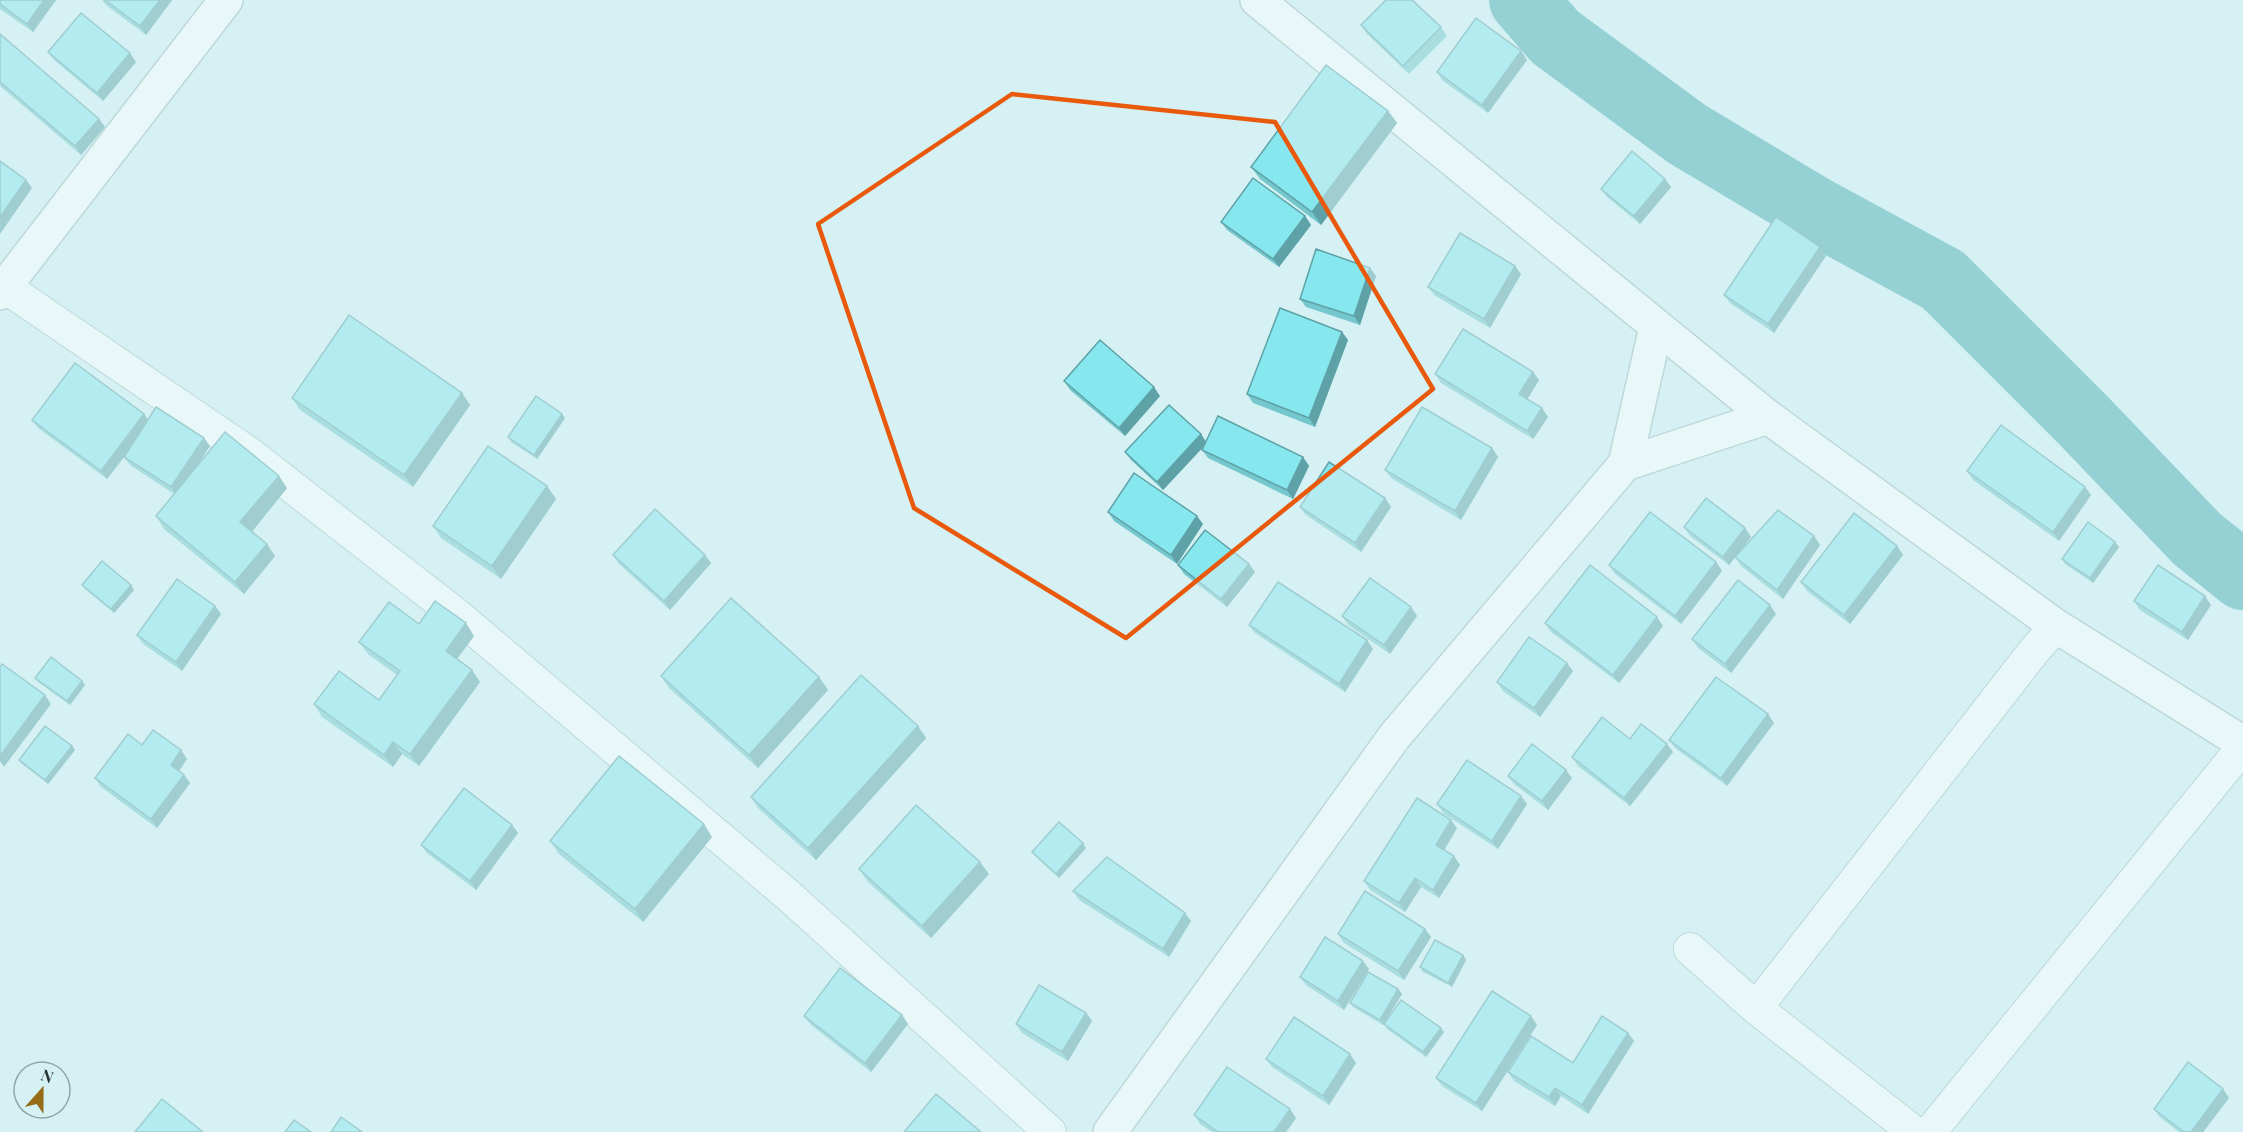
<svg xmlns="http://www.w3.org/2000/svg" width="2243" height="1132" font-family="'Playfair Display',serif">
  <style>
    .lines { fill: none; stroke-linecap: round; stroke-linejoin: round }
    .river { stroke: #47a9b1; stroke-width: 68 }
    .street-casing { stroke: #a2bbbd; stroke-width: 34 }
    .secondary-casing { stroke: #a2bbbd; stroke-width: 36 }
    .street { stroke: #fff; stroke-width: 32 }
    .secondary { stroke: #fff; stroke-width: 33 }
    .wall { fill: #74c7cd }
    .shaded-wall { fill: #5ea2a7 }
    .building { fill: #87e7ee; stroke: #5ea2a7; stroke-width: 1.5 }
    .marked { fill: none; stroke: #e8590c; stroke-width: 4.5; stroke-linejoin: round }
  </style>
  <rect width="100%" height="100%" fill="#d6f1f3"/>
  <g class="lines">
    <path class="river" d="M1523 0 1555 37 1687 134 1814 210 1943 280 2085 422 2197 539 2243 576"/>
    <g class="street-casing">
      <g id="street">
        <path d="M5 287 246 451 457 615 789 896 1050 1132"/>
        <path d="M1690 949 1756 1008 1914 1132"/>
        <path d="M1756 1008 2034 651 2056 626"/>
        <path d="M1930 1132 2243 747"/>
      </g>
    </g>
    <g class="secondary-casing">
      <g id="secondary">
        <path d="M1257 0 1768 417 2056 626 2243 743"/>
        <path d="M0 293 226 0"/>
        <path d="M1625 464 1768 417"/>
        <path d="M1110 1132 1394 737 1625 464 1656 327"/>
      </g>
    </g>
    <use href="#street" class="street"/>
    <use href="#secondary" class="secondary"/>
  </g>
  <g class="wall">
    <path d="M0 0H56L33 32 0 9Z"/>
    <path d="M102 0H172L146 35 106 5Z"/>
    <path d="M1361 25 1441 27 1447 36 1409 74 1367 34Z"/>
    <path d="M0 34 105 127 81 155 0 86Z"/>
    <path d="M1521 51 1527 60 1488 113 1443 81 1437 72Z"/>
    <path d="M48 52 136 62 103 101 54 60Z"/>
    <path d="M1388 111 1397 123 1321 225 1260 179 1251 167Z"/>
    <path d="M1665 179 1671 187 1640 224 1607 197 1601 189Z"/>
    <path d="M1305 216 1311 225 1279 267 1227 230 1221 222Z"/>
    <path d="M1826 256 1774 333 1730 303 1724 295Z"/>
    <path d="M1370 268 1376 276 1360 325 1306 307 1300 299Z"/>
    <path d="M1521 274 1490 328 1434 295 1428 287Z"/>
    <path d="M1342 332 1348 340 1315 427 1253 403 1247 394Z"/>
    <path d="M1533 372 1539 380 1527 399 1548 417 1533 439 1441 383 1435 374Z"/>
    <path d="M1064 381 1160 396 1125 436 1070 390Z"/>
    <path d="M292 398 470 405 413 487 300 410Z"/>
    <path d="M144 414 148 420 210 446 196 467 287 488 252 532 275 556 244 594 164 529 156 516 174 494 130 465 124 457 107 479 38 428 32 420Z"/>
    <path d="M562 414 565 418 537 459 511 442 508 437Z"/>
    <path d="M1206 442 1303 457 1309 466 1293 499 1208 458 1202 450 1205 445 1163 490 1131 460 1125 452Z"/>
    <path d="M1492 448 1498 457 1461 520 1391 478 1385 470Z"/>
    <path d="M1967 471 2085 487 2091 495 2059 541 1973 480Z"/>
    <path d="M1385 498 1391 507 1361 552 1306 515 1300 507Z"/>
    <path d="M556 499 501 579 441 538 433 526Z"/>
    <path d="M1108 512 1203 524 1177 564 1114 521Z"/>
    <path d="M1684 527 1745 528 1751 537 1729 565 1690 536Z"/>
    <path d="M1814 536 1820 545 1783 599 1741 566 1735 557Z"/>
    <path d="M2115 542 2119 547 2093 583 2065 564 2062 559Z"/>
    <path d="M1897 546 1903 555 1850 624 1807 591 1801 582Z"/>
    <path d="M613 555H705L711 563 670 610 619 564Z"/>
    <path d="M1716 562 1722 571 1681 624 1615 574 1609 565Z"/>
    <path d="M1178 565 1255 572 1227 607 1184 574Z"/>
    <path d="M82 585 134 590 114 613 85 589Z"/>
    <path d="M2134 601 2211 605 2188 640 2140 610Z"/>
    <path d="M215 606 221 614 182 671 143 644 137 635Z"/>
    <path d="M1411 607 1417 616 1390 654 1348 625 1342 616Z"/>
    <path d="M1776 614 1731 673 1698 648 1692 639Z"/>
    <path d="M1545 623 1663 626 1619 683 1551 632Z"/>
    <path d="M419 624 474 636 457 659 480 682 419 766 402 754 393 767 322 717 314 704 379 700 397 675 368 654 359 642Z"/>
    <path d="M1249 625 1367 640 1373 649 1345 692 1255 633Z"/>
    <path d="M1573 671 1540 717 1503 691 1497 682Z"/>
    <path d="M661 676 819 677 828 690 758 768 669 688Z"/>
    <path d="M35 678 85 685 70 705 38 682Z"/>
    <path d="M1774 723 1727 786 1675 748 1669 740Z"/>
    <path d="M918 726 926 738 816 860 759 809 751 797Z"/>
    <path d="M1630 739 1673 752 1630 806 1578 766 1572 757Z"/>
    <path d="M142 745 187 759 179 771 184 775 190 783 157 828 101 787 95 778Z"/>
    <path d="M72 746 75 750 48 784 22 764 19 760Z"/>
    <path d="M1508 776 1572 778 1548 810 1514 784Z"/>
    <path d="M1437 804H1527L1498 849 1443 813Z"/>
    <path d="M512 825 518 833 476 890 427 853 421 845Z"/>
    <path d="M1457 828 1444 850 1460 865 1439 898 1421 887 1405 912 1370 890 1364 881Z"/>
    <path d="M712 837 643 922 559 854 550 841Z"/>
    <path d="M1086 848 1059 878 1035 856 1032 852Z"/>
    <path d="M859 869 989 874 931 938 868 882Z"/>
    <path d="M1073 891 1191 921 1169 957 1079 900Z"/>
    <path d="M1425 929 1431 937 1404 980 1344 943 1338 934Z"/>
    <path d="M1463 955 1466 960 1452 987 1423 972 1420 967Z"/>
    <path d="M1369 969 1344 1010 1306 985 1300 977Z"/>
    <path d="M1398 989 1402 994 1383 1025 1353 1007 1350 1003Z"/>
    <path d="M1086 1013 1092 1021 1068 1061 1022 1033 1016 1024Z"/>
    <path d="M902 1015 908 1024 871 1072 810 1024 804 1016Z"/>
    <path d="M1384 1024 1444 1032 1426 1057 1387 1029Z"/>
    <path d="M1537 1025 1482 1111 1442 1086 1436 1078Z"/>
    <path d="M1628 1033 1634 1041 1588 1114 1561 1096 1555 1106 1514 1081 1508 1072 1573 1063Z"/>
    <path d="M1266 1059 1356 1063 1329 1105 1272 1067Z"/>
    <path d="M2223 1089 2229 1098 2203 1132H2179L2160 1117 2154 1109Z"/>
    <path d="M1194 1115 1296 1118 1286 1132H1212L1200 1124Z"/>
  </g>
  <g class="shaded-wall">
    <path d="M44 0H56L33 32 27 24Z"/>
    <path d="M160 0H172L146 35 140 26Z"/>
    <path d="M1521 51 1527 60 1488 113 1482 105Z"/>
    <path d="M130 53 136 62 103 101 97 93Z"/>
    <path d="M1388 111 1397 123 1321 225 1312 212Z"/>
    <path d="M99 119 105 127 81 155 75 146Z"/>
    <path d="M1665 179 1671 187 1640 224 1634 216Z"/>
    <path d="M26 180 32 188 0 234V217Z"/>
    <path d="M1305 216 1311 225 1279 267 1273 259Z"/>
    <path d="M1820 247 1826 256 1774 333 1768 324Z"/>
    <path d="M1515 266 1521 274 1490 328 1484 319Z"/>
    <path d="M1370 268 1376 276 1360 325 1354 316Z"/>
    <path d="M1342 332 1348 340 1315 427 1309 418Z"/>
    <path d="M1533 372 1539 380 1525 403 1519 394Z"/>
    <path d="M1154 387 1160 396 1125 436 1119 428Z"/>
    <path d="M462 393 470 405 413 487 404 475Z"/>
    <path d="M1542 408 1548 417 1533 439 1527 431Z"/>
    <path d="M144 414 150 423 107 479 101 471Z"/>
    <path d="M562 414 565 418 537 459 534 455Z"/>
    <path d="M1201 434 1207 443 1163 490 1157 482Z"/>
    <path d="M204 438 210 446 177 496 171 487Z"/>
    <path d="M1492 448 1498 457 1461 520 1455 511Z"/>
    <path d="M1303 457 1309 466 1293 499 1287 490Z"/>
    <path d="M279 476 287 488 249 535 240 522Z"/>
    <path d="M547 486 556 499 501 579 492 566Z"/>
    <path d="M2085 487 2091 495 2059 541 2053 532Z"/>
    <path d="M1385 498 1391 507 1361 552 1355 543Z"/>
    <path d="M1197 516 1203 524 1177 564 1171 555Z"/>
    <path d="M1745 528 1751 537 1729 565 1723 557Z"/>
    <path d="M1814 536 1820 545 1783 599 1777 590Z"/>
    <path d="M2115 542 2119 547 2093 583 2090 578Z"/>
    <path d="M267 544 275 556 244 594 235 582Z"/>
    <path d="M1897 546 1903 555 1850 624 1844 615Z"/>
    <path d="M705 555 711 563 670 610 664 601Z"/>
    <path d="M1716 562 1722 571 1681 624 1675 616Z"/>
    <path d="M1249 564 1255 572 1227 607 1221 599Z"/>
    <path d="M131 585 134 590 114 613 111 609Z"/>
    <path d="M2205 596 2211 605 2188 640 2182 632Z"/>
    <path d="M1770 605 1776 614 1731 673 1725 664Z"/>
    <path d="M215 606 221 614 182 671 176 662Z"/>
    <path d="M1411 607 1417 616 1390 654 1384 645Z"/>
    <path d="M1657 617 1663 626 1619 683 1613 675Z"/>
    <path d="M466 623 474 636 454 663 446 651Z"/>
    <path d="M1367 640 1373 649 1345 692 1339 684Z"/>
    <path d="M1567 663 1573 671 1540 717 1534 708Z"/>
    <path d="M472 670 480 682 419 766 410 754Z"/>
    <path d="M819 677 828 690 758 768 749 755Z"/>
    <path d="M82 681 85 685 70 705 67 701Z"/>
    <path d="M45 695 51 704 4 767 0 761V756Z"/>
    <path d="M1768 714 1774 723 1727 786 1721 778Z"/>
    <path d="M918 726 926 738 816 860 808 848Z"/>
    <path d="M393 742 402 754 393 767 384 755Z"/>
    <path d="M1667 744 1673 752 1630 806 1624 798Z"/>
    <path d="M72 746 75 750 48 784 45 780Z"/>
    <path d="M181 750 187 759 177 773 171 765Z"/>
    <path d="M1566 770 1572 778 1548 810 1542 801Z"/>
    <path d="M184 775 190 783 157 828 151 819Z"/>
    <path d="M1521 796 1527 804 1498 849 1492 841Z"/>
    <path d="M1451 820 1457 828 1442 854 1436 845Z"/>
    <path d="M704 824 712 837 643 922 635 909Z"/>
    <path d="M512 825 518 833 476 890 470 881Z"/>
    <path d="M1083 843 1086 848 1059 878 1056 874Z"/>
    <path d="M1454 856 1460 865 1439 898 1433 890Z"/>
    <path d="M980 862 989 874 931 938 922 926Z"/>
    <path d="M1415 878 1421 887 1405 912 1399 903Z"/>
    <path d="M1185 913 1191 921 1169 957 1163 949Z"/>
    <path d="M1425 929 1431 937 1404 980 1398 971Z"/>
    <path d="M1463 955 1466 960 1452 987 1448 983Z"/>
    <path d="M1363 961 1369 969 1344 1010 1338 1001Z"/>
    <path d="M1398 989 1402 994 1383 1025 1380 1020Z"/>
    <path d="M1086 1013 1092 1021 1068 1061 1062 1052Z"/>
    <path d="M902 1015 908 1024 871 1072 865 1063Z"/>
    <path d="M1531 1016 1537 1025 1482 1111 1476 1103Z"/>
    <path d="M1441 1028 1444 1032 1426 1057 1423 1052Z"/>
    <path d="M1628 1033 1634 1041 1588 1114 1582 1105Z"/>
    <path d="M1350 1054 1356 1063 1329 1105 1323 1096Z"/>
    <path d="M1555 1088 1561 1096 1555 1106 1549 1097Z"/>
    <path d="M2223 1089 2229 1098 2203 1132H2191Z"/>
    <path d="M1290 1109 1296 1118 1286 1132H1274Z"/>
  </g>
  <g class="building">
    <path d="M0 0H44L27 24 0 4Z"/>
    <path d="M105 0H160L140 26Z"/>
    <path d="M1386 0H1412L1441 27 1403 66 1361 25Z"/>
    <path d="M81 13 130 53 97 93 48 52Z"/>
    <path d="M1476 18 1521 51 1482 105 1437 72Z"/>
    <path d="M0 34 99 119 75 146 0 82Z"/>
    <path d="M1326 65 1388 111 1312 212 1251 167Z"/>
    <path d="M1632 151 1665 179 1634 216 1601 189Z"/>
    <path d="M0 161 26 180 0 217Z"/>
    <path d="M1253 178 1305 216 1273 259 1221 222Z"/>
    <path d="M1776 217 1820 247 1768 324 1724 295Z"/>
    <path d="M1460 233 1515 266 1484 319 1428 287Z"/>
    <path d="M1316 249 1370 268 1354 316 1300 299Z"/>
    <path d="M1280 308 1342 332 1309 418 1247 394Z"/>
    <path d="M349 315 462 393 404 475 292 398Z"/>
    <path d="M1463 329 1533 372 1519 394 1542 408 1527 431 1435 374Z"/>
    <path d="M1100 340 1154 387 1119 428 1064 381Z"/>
    <path d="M75 363 144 414 101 471 32 420Z"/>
    <path d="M536 396 562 414 534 455 508 437Z"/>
    <path d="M1169 405 1201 434 1157 482 1125 452Z"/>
    <path d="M156 407 204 438 171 487 124 457Z"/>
    <path d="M1422 407 1492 448 1455 511 1385 470Z"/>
    <path d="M1218 416 1303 457 1287 490 1202 450Z"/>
    <path d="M2001 425 2085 487 2053 532 1967 471Z"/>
    <path d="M225 432 279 476 240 522 267 544 235 582 156 516Z"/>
    <path d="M488 446 547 486 492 566 433 526Z"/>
    <path d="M1329 462 1385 498 1355 543 1300 507Z"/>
    <path d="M1134 473 1197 516 1171 555 1108 512Z"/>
    <path d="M1706 498 1745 528 1723 557 1684 527Z"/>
    <path d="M655 509 705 555 664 601 613 555Z"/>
    <path d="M1778 510 1814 536 1777 590 1735 557Z"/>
    <path d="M1650 512 1716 562 1675 616 1609 565Z"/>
    <path d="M1854 513 1897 546 1844 615 1801 582Z"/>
    <path d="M2088 522 2115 542 2090 578 2062 559Z"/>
    <path d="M1205 530 1249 564 1221 599 1178 565Z"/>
    <path d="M102 561 131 585 111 609 82 585Z"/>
    <path d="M1590 565 1657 617 1613 675 1545 623Z"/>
    <path d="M2158 565 2205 596 2182 632 2134 601Z"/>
    <path d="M1370 578 1411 607 1384 645 1342 616Z"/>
    <path d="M177 579 215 606 176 662 137 635Z"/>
    <path d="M1738 580 1770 605 1725 664 1692 639Z"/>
    <path d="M1278 582 1367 640 1339 684 1249 625Z"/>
    <path d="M731 598 819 677 749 755 661 676Z"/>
    <path d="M435 601 466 623 446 651 472 670 410 754 393 742 384 755 314 704 339 671 379 700 400 671 359 642 389 602 419 624Z"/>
    <path d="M1529 637 1567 663 1534 708 1497 682Z"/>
    <path d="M51 657 82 681 67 701 35 678Z"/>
    <path d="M2 664 45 695 0 756V667Z"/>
    <path d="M861 675 918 726 808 848 751 797Z"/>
    <path d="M1716 677 1768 714 1721 778 1669 740Z"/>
    <path d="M1602 717 1630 739 1641 724 1667 744 1624 798 1572 757Z"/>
    <path d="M45 726 72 746 45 780 19 760Z"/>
    <path d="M153 730 181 750 171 765 184 775 151 819 95 778 128 734 142 745Z"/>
    <path d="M1532 744 1566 770 1542 801 1508 776Z"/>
    <path d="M619 756 704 824 635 909 550 841Z"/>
    <path d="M1467 760 1521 796 1492 841 1437 804Z"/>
    <path d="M464 788 512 825 470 881 421 845Z"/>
    <path d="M1417 798 1451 820 1436 845 1454 856 1433 890 1415 878 1399 903 1364 881Z"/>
    <path d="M916 805 980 862 922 926 859 869Z"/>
    <path d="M1059 822 1083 843 1056 874 1032 852Z"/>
    <path d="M1107 857 1185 913 1163 949 1073 891Z"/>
    <path d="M1365 891 1425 929 1398 971 1338 934Z"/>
    <path d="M1325 937 1363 961 1338 1001 1300 977Z"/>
    <path d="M1435 940 1463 955 1448 983 1420 967Z"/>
    <path d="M840 968 902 1015 865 1063 804 1016Z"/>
    <path d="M1368 972 1398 989 1380 1020 1350 1003Z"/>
    <path d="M1039 985 1086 1013 1062 1052 1016 1024Z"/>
    <path d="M1492 991 1531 1016 1476 1103 1436 1078Z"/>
    <path d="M1401 1000 1441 1028 1423 1052 1384 1024Z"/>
    <path d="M1602 1016 1628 1033 1582 1105 1555 1088 1549 1097 1508 1072 1531 1036 1573 1063Z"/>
    <path d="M1294 1017 1350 1054 1323 1096 1266 1059Z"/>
    <path d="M2188 1062 2223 1089 2191 1132H2184L2154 1109Z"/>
    <path d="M1227 1067 1290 1109 1274 1132H1218L1194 1115Z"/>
    <path d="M936 1094 981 1132H904Z"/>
    <path d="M162 1099 203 1132H135Z"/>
    <path d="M341 1117 362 1132H331Z"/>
    <path d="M294 1120 311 1132H285Z"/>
  </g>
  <path d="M0 0H2243V1132H0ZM1012 94 1275 122 1433 389 1126 638 914 508 818 224Z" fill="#d6f1f3" fill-opacity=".55" fill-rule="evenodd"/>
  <path class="marked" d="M1012 94 1275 122 1433 389 1126 638 914 508 818 224Z"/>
  <g transform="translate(42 1090) rotate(21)"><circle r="28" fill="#d6f1f3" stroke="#90a5a6" stroke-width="1.5"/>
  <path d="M0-4.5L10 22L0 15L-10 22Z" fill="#966c17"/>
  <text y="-9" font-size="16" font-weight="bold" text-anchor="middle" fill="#283333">N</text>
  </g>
</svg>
